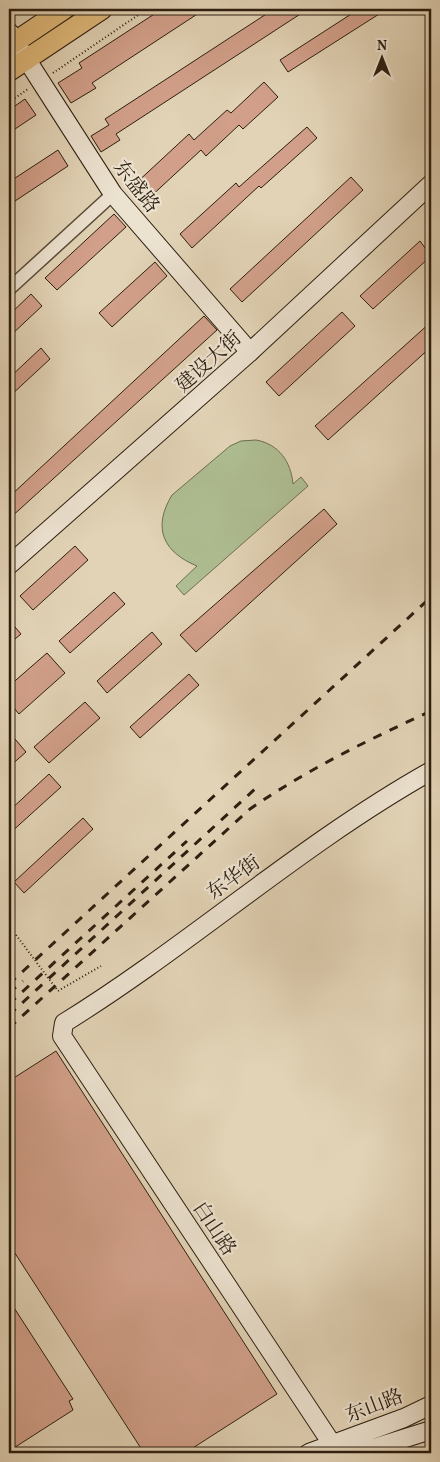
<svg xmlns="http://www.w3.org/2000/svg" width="440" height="1462" font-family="Vollkorn,'Noto Serif SC',serif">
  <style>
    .grass { fill: #aebe92; stroke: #6d6e50 }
    .building { fill: #d2a08a; stroke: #2c1e0f }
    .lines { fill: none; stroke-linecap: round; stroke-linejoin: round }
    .street-casing { stroke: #5a4b39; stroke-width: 15 }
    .secondary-casing { stroke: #2c1e0f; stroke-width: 20 }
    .primary-casing { stroke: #2c1e0f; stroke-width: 22 }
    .path { stroke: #2c1e0f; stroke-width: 2; stroke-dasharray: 1 2.5; stroke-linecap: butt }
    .street { stroke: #ece2d0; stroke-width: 12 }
    .secondary { stroke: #ece2d0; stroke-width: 18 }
    .primary { stroke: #e1ba7b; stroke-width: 20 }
    .rail { stroke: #2c1e0f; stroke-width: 3; stroke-dasharray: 9 9; stroke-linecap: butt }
    .path-bridge { stroke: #2c1e0f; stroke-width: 2; stroke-dasharray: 1 2.5; stroke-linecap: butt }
    .labels { text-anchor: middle; stroke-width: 4.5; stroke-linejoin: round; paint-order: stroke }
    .street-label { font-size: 20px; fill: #2c1e0f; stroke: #ece2d0 }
  </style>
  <rect width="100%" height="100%" fill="#e2d3b6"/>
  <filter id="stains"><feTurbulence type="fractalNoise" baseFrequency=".004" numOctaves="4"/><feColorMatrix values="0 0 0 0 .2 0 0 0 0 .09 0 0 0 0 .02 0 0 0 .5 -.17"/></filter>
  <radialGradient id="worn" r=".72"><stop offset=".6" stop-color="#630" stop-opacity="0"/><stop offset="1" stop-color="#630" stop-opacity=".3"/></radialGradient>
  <path class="grass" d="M256 440C279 444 291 462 293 484L301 477 308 486 184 595 176 586 197 566C163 552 152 528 172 495L230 446 241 441Z"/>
  <g class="building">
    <path d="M162 9H205L92 83 96 88 71 103 58 83 82 68 79 63Z"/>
    <path d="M274 9H308L116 134 120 140 101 152 91 136 109 125 105 119Z"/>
    <path d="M359 9H387L288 72 280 60Z"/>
    <path d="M264 82 278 97 243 129 239 125 206 156 201 150 148 199 134 185 189 134 194 140 227 110 231 113Z"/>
    <path d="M25 99 36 115 9 133V110Z"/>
    <path d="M307 127 317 138 261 188 259 186 192 248 180 234 236 183 239 187Z"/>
    <path d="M58 150 68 166 9 205V182Z"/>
    <path d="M351 177 363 190 242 302 230 289Z"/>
    <path d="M114 214 126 227 57 290 45 278Z"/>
    <path d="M420 241 431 256 373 309 360 296Z"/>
    <path d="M155 262 167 276 112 327 99 313Z"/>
    <path d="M31 294 42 306 9 337V315Z"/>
    <path d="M342 312 355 326 279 396 266 382Z"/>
    <path d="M204 316 217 330 9 519V497Z"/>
    <path d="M431 322V347L328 440 315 426Z"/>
    <path d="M41 348 50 359 9 397V378Z"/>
    <path d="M324 509 337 524 196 652 180 635Z"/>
    <path d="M75 546 88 560 33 610 20 596Z"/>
    <path d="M114 592 125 604 70 653 59 641Z"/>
    <path d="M9 620 21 634 9 644Z"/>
    <path d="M152 632 162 644 107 693 97 681Z"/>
    <path d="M47 653 65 673 19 714 9 702V686Z"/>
    <path d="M189 674 199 685 140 738 130 727Z"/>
    <path d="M85 702 100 718 49 763 34 747Z"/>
    <path d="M15 739 26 752 9 767V745Z"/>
    <path d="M49 774 61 787 9 834V811Z"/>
    <path d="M83 818 93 829 24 893 14 882Z"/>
    <path d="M56 1051 277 1394 185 1453H144L9 1244V1081Z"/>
    <path d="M9 1300 73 1399 69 1401 73 1410 9 1451Z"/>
  </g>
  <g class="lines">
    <g class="street-casing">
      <path id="street" d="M9 289 113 194"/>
    </g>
    <g class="secondary-casing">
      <g id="secondary">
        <path d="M9 32 113 194 250 352"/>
        <path d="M9 565 250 352 431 184"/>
        <path d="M309 1453 404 1418 431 1405"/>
        <path d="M338 1453 62 1036 64 1023C190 945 301 844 431 771"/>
        <path d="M348 1453 377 1447 431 1430"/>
      </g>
    </g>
    <g class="primary-casing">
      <g id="primary">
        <path d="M9 46 64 9"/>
        <path d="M9 71 102 9"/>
      </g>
    </g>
    <g class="path">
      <path d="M53 73 147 9"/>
      <path d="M9 102 28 89"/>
      <path d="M9 927 16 935"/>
      <path d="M58 991 101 966"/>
    </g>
    <use href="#street" class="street"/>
    <use href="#secondary" class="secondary"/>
    <use href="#primary" class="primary"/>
    <g class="rail">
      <path d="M9 984 431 597"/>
      <path d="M9 993 23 981"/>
      <path d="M9 1004 187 841"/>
      <path d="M9 1015 255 789"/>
      <path d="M9 1028 250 809C308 769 368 740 431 711"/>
    </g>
    <path class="path-bridge" d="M16 935 58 991"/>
  </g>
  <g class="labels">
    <g class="street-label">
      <text transform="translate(137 186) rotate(52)" y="7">东盛路</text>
      <text transform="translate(208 361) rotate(-42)" y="7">建设大街</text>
      <text transform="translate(233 877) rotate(-36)" y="7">东华街</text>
      <text transform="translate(215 1228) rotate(56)" y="7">白山路</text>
      <text transform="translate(374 1405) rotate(-21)" y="7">东山路</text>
    </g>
  </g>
  <rect width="440" height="1462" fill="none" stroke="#e2d3b6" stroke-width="30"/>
  <rect x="10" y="10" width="420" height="1442" fill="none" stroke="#2c1e0f" stroke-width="2.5"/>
  <rect x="15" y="15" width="410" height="1432" fill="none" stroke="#2c1e0f"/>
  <g transform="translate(382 58)" stroke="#ece2d0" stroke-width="4" paint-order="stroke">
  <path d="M0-4L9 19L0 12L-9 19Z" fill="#2c1e0f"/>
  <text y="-8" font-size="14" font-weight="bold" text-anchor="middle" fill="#2c1e0f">N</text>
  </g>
  <rect width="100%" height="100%" filter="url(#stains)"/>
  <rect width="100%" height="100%" fill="url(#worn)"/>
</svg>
